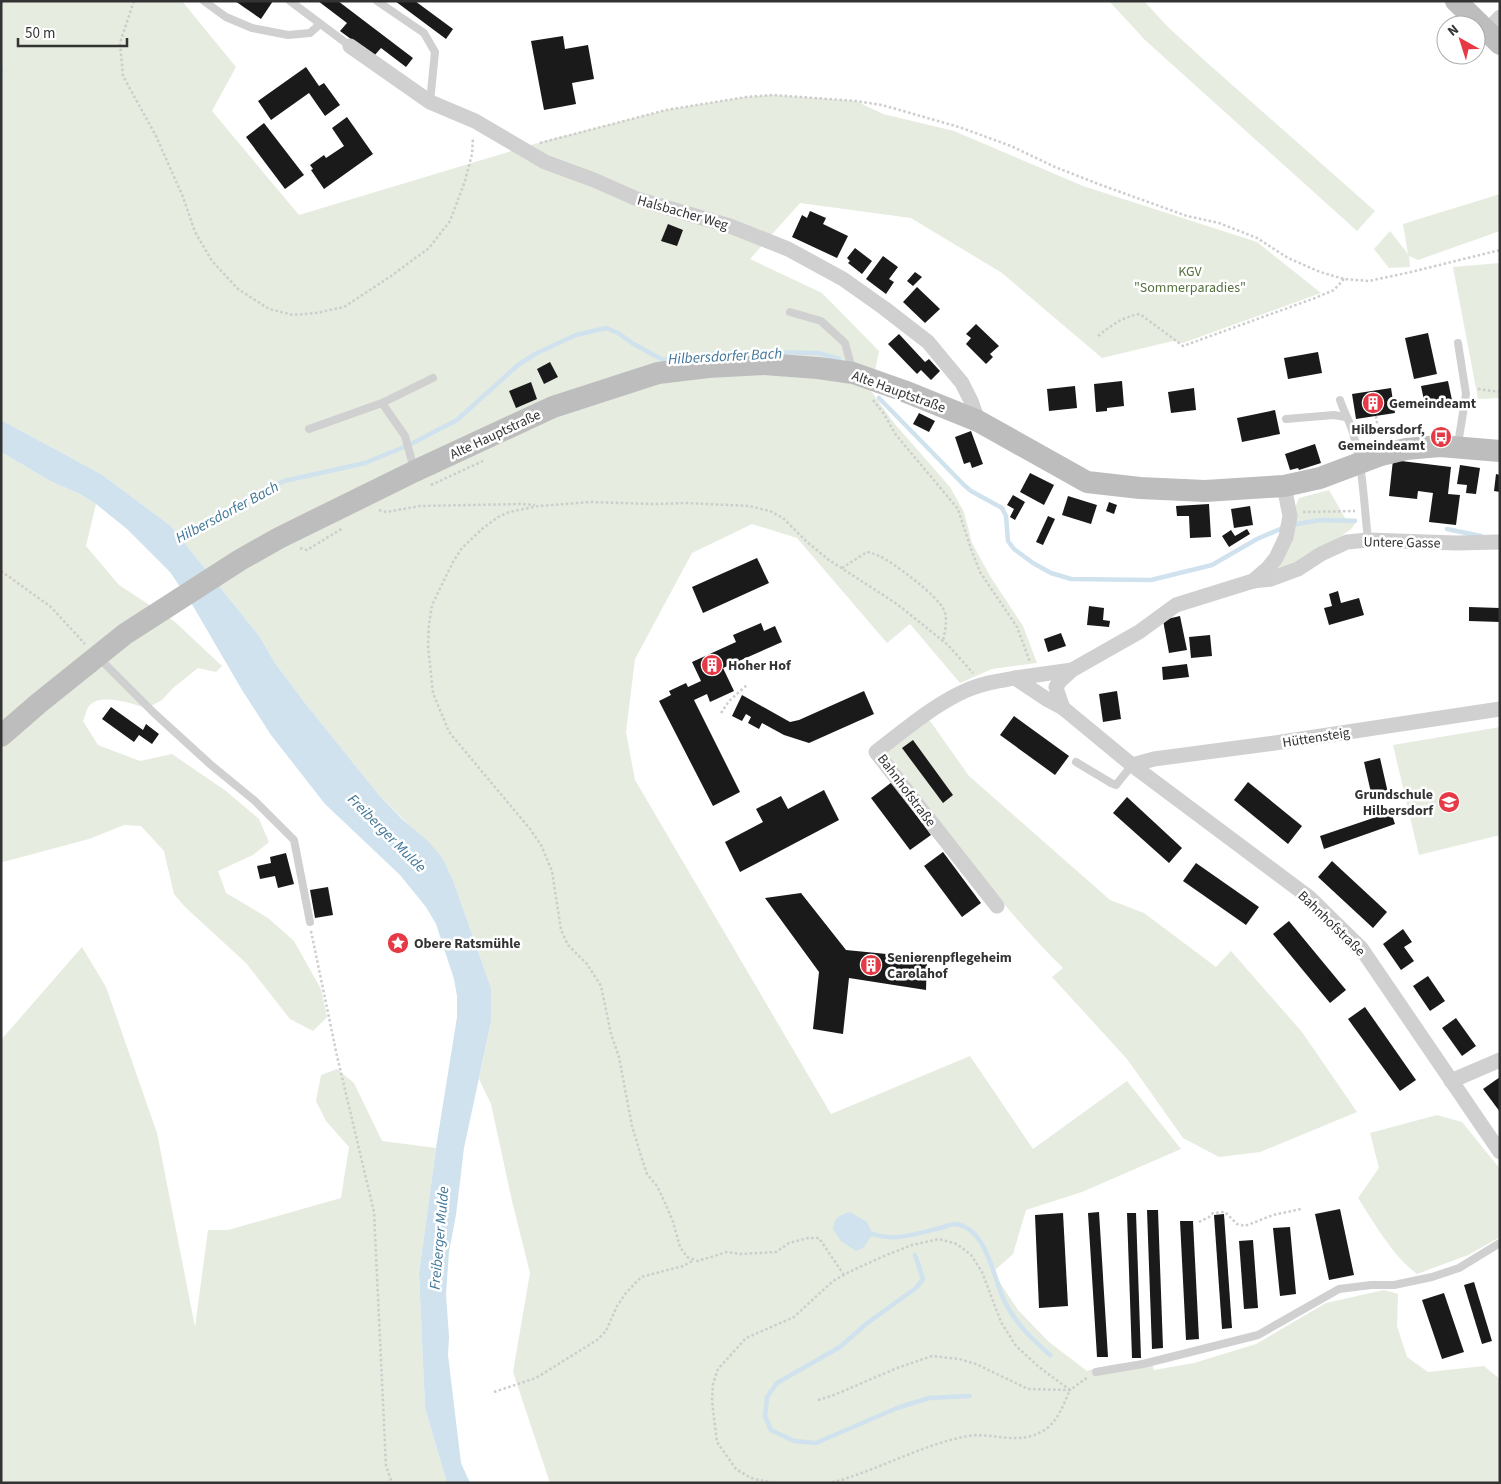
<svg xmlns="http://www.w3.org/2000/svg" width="1501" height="1484" font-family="'Source Sans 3',sans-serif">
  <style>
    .green { fill: #e6ecdf }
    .water { fill: #cfe2ee }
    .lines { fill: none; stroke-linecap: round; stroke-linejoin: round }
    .stream { stroke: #cfe2ee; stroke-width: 4.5 }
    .building { fill: #1a1a1a }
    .path { stroke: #cdcdcd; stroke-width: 2.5; stroke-dasharray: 2.5 2.5; stroke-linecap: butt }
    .lane { stroke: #d0d0d0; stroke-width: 8 }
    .street { stroke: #d0d0d0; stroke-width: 15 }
    .secondary { stroke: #bdbdbd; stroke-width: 22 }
    .labels { text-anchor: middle; stroke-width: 5; stroke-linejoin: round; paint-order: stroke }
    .street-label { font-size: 14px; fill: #333; stroke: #fff }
    .park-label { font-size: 14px; fill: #56703f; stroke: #fff }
    .poi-label { font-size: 14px; font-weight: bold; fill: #333; stroke: #fff; text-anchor: start }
    .water-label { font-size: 15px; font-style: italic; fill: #3f7597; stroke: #fff }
  </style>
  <rect width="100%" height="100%" fill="#fff"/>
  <g class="green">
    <path d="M1 1H182L236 67 212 111 299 215 548 140 666 110 746 97 773 95 856 101 883 114 954 131 1083 186 1257 242 1321 293 1183 343 1173 341 1102 358 1002 273 911 218 800 203 750 259 822 293 879 351 871 391 894 423 950 487 964 512 972 543 990 576 1023 626 1037 663 992 669 960 683 910 624 887 643 797 538 752 524 692 553 635 659 626 732 635 780 831 1114 970 1056 1033 1149 1127 1081 1181 1149 1082 1192 1026 1210 1013 1254 993 1272 1018 1310 1049 1342 1087 1371C1109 1363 1129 1364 1151 1358L1154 1370 1194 1363 1256 1344 1326 1303 1384 1290 1398 1294 1397 1326 1407 1357 1428 1372 1484 1366 1500 1379V1483H550L513 1372 530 1273 512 1201 491 1104 479 1079 491 1022V988L453 880 443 859 379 795 305 703 275 663 260 637 171 526 101 474 1 420Z"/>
    <path d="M1109 1H1144L1168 27 1204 60 1375 211 1357 231 1145 40Z"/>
    <path d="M1500 194V231L1418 260 1409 256 1410 267 1389 268 1374 249 1390 231 1408 254 1403 224Z"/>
    <path d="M1500 263V398L1478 399 1453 267Z"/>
    <path d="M1 452 52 482 80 494 96 504 86 546 119 585 174 621 222 666 216 672 198 668 173 688 162 700 147 708C133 704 100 692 89 706 86 710 85 717 83 721L98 745 140 761 172 754 226 791 259 819 269 842 253 855 218 871 226 893 268 918 294 941 321 989 327 1017 313 1031 290 1019 246 963 184 906 174 894 164 851 141 826 124 825 89 839 3 862 1 860Z"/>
    <path d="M1329 490 1345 518 1357 519 1352 528 1331 544 1282 570 1277 569 1288 546 1295 508 1299 498Z"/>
    <path d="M928 718 969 776 1110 900 1144 913 1216 967 1231 951 1302 1032 1357 1112 1260 1152 1219 1157 1183 1138 1127 1059 1052 977 1063 968C996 902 941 824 883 750Z"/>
    <path d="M1500 727V835L1419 855 1393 745Z"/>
    <path d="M82 947 106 987 157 1133 195 1327 208 1230H228L341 1198 349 1147 326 1121 316 1101 321 1075 337 1069 354 1083 382 1141 436 1148 419 1273 425 1408 447 1483H1V1040Z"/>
    <path d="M1437 1115 1462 1122 1500 1169V1237L1468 1255 1417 1274C1392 1255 1375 1224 1358 1198L1379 1168 1370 1133Z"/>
  </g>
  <g class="water">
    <path d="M1 420 101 474 171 526 260 637 275 663 305 703 379 795 402 819 428 841 443 859 453 880 491 988V1022L464 1148 456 1215 449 1252 446 1294 449 1337 448 1355 461 1463 470 1483H447L425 1408 419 1273 436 1148 457 1017V996L454 979 436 924 426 907 400 875 325 804 271 735 242 690 193 606 170 572 127 529 96 504 80 494 52 482 1 452Z"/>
    <path d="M850 1212 867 1222 873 1234 863 1248 856 1251 841 1241 833 1229C834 1218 839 1215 850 1212Z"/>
  </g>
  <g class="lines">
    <g class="stream">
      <path d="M1 3 2 1"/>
      <path d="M1 69V73"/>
      <path d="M879 398 964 485 971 491 1002 508 1006 516 1008 541 1014 549 1033 563 1051 573 1071 579 1151 580 1212 565 1257 539 1285 527"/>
      <path d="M1292 525 1320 520 1355 521"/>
      <path d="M1447 529 1481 536"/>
      <path d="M176 539 240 502 284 481 365 463 411 444 457 420 518 365 537 353 576 335 606 328 618 333 632 343 663 360 709 354 761 352 818 353 839 359"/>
      <path d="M873 1234C894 1242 919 1233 940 1228 944 1227 950 1224 955 1224 987 1228 993 1277 1004 1300 1015 1323 1032 1339 1050 1355"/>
      <path d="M915 1255 923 1279 916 1288 866 1324 840 1347 777 1383 767 1397 765 1416 771 1430 794 1441 816 1443 897 1408 929 1398 970 1396"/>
    </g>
  </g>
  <g class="building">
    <path d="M235 1H273L261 19Z"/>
    <path d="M318 1H338L413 58 406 67 381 48 374 56 340 31 347 23Z"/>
    <path d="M395 1H415L453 29 446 39Z"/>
    <path d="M563 36 565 49 588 45 594 79 572 83 576 104 544 110 531 41Z"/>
    <path d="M306 67 319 86 324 83 340 105 325 116 309 93 271 120 258 101Z"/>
    <path d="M347 117 373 154 324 189 311 170 313 169 310 165 324 155 326 158 344 146 332 128Z"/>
    <path d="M264 123 304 175 285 189 246 137Z"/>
    <path d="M810 211 826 218 823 224 848 236 837 258 792 237 802 215 807 218Z"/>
    <path d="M668 224 683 230 677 246 661 241Z"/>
    <path d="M855 248 872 261 862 274 848 263 850 261 847 258Z"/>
    <path d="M883 256 898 267 889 279 894 282 886 294 866 279Z"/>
    <path d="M915 272 922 277 913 286 907 281Z"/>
    <path d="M917 287 940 309 925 323 903 302Z"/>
    <path d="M976 324 999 346 990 354 993 357 986 364 966 344 971 338 966 334Z"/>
    <path d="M1428 333 1437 374 1414 379 1405 338Z"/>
    <path d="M899 334 925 362 929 359 940 371 931 380 921 370 917 374 888 344Z"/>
    <path d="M1318 352 1322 373 1288 379 1284 358Z"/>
    <path d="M550 362 558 377 544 384 537 369Z"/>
    <path d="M1122 381 1124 406 1107 408V411L1096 412 1094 384Z"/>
    <path d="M1448 381 1453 405 1426 410 1421 386Z"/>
    <path d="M531 382 537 399 516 408 509 391Z"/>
    <path d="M1075 386 1077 408 1049 411 1047 389Z"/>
    <path d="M1194 388 1196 410 1171 413 1168 392Z"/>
    <path d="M1391 388 1395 413 1356 419 1352 394Z"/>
    <path d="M1275 410 1280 434 1242 442 1237 418Z"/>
    <path d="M919 413 935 421 929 432 913 424Z"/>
    <path d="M971 431 983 464 972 468 970 462 964 464 955 437Z"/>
    <path d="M1315 444 1321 463 1299 470 1298 468 1290 470 1285 454Z"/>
    <path d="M1393 460 1451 467 1448 494 1460 495 1456 525 1429 522 1433 493 1418 491 1417 499 1389 496Z"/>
    <path d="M1460 465 1480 468 1476 494 1466 493 1467 485 1457 484Z"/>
    <path d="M1030 473 1054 485 1044 505 1020 492Z"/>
    <path d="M1496 474 1500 475V492L1494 491Z"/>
    <path d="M1013 495 1025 502 1015 520 1010 517 1014 509 1007 505Z"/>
    <path d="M1068 496 1097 505 1091 524 1062 515Z"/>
    <path d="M1109 502 1117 505 1114 514 1106 511Z"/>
    <path d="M1209 504 1211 537 1190 538 1189 516H1177L1176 506Z"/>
    <path d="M1250 506 1253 525 1234 528 1231 509Z"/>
    <path d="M1048 516 1055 519 1043 545 1036 542Z"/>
    <path d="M1247 529 1250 534 1229 547 1222 536 1231 530 1235 536Z"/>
    <path d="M757 558 769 583 703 613 692 587Z"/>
    <path d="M1338 591 1341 603 1359 598 1364 615 1329 625 1324 608 1332 606 1329 594Z"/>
    <path d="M1089 606 1104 608 1103 620 1110 621 1109 627 1087 625Z"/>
    <path d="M1469 607 1500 608V622L1469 621Z"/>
    <path d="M1180 616 1187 650 1169 653 1163 620Z"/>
    <path d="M761 623 764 631 775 626 782 642 723 668 734 691 710 702 707 694 694 700 740 792 713 806 659 701 671 695 669 691 686 683 688 687 701 681 692 662 736 642 733 635Z"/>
    <path d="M1061 633 1066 646 1048 652 1044 639Z"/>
    <path d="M1210 635 1212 656 1191 658 1189 637Z"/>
    <path d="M1187 664 1189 677 1163 680 1162 667Z"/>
    <path d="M864 691 874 714 809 743 784 735 762 723 759 729 748 723 751 717 746 714 742 721 732 716 742 695 790 722 799 720Z"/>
    <path d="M1117 691 1121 719 1103 722 1099 694Z"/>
    <path d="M111 707 143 730 146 724 159 734 152 744 139 735 134 742 102 719Z"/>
    <path d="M1014 716 1069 756 1055 775 1000 735Z"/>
    <path d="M913 740 953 795 943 803 902 748Z"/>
    <path d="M1380 758 1388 793 1372 797 1364 762Z"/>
    <path d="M892 782 931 835 910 850 871 798Z"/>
    <path d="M1248 782 1302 826 1288 844 1234 800Z"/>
    <path d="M824 790 839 820 740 872 725 842 763 822 756 809 781 796 788 809Z"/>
    <path d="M1127 797 1182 848 1169 863 1113 813Z"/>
    <path d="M1391 812 1395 824 1324 849 1320 836Z"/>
    <path d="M943 852 981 903 962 917 924 866Z"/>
    <path d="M286 853 294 884 278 888 275 876 260 879 257 866 271 863 270 857Z"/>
    <path d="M1332 861 1387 912 1373 928 1318 877Z"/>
    <path d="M1196 863 1259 907 1246 925 1183 881Z"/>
    <path d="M328 887 333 915 315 918 310 890Z"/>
    <path d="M801 893 846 950 927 958 926 990 849 978 843 1034 813 1029 819 972 765 898Z"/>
    <path d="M1289 921 1346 990 1330 1003 1273 934Z"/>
    <path d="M1403 929 1412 942 1404 947 1414 961 1401 970 1383 944Z"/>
    <path d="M1428 976 1445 1001 1430 1011 1413 986Z"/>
    <path d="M1365 1007 1416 1080 1400 1091 1348 1019Z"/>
    <path d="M1456 1018 1476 1046 1462 1056 1442 1028Z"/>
    <path d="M1500 1077V1112L1483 1089Z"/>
    <path d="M1340 1209 1354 1275 1329 1280 1315 1214Z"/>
    <path d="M1147 1210H1158L1163 1348 1152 1349Z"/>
    <path d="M1099 1212 1108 1357H1097L1088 1213Z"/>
    <path d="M1063 1213 1068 1306 1039 1308 1035 1215Z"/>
    <path d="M1127 1213H1136L1141 1358H1132Z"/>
    <path d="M1224 1214 1232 1328 1222 1329 1214 1215Z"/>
    <path d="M1180 1221H1193L1199 1339 1186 1340Z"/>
    <path d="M1290 1227 1296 1294 1280 1296 1273 1228Z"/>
    <path d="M1253 1240 1258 1308 1244 1309 1239 1241Z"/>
    <path d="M1474 1282 1492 1341 1482 1344 1464 1285Z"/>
    <path d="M1444 1293 1464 1352 1442 1359 1422 1300Z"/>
  </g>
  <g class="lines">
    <g class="path">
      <path d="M134 1 120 43 123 76 156 136 183 197 195 232 212 261 238 289 269 309 293 315 316 313 344 307 391 276 429 248 450 221 465 181 472 154 473 137"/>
      <path d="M540 143 666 110 746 97 773 95 856 101 882 105 959 127 1011 146 1055 167 1101 185 1187 216 1219 223 1257 238 1288 258 1320 272 1344 279 1369 281 1411 272 1500 250"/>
      <path d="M1098 336C1112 325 1122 317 1140 314L1183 346 1315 298 1334 290 1344 279"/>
      <path d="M1478 389 1500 392"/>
      <path d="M873 400 884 414 896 435 958 509 971 549 980 572 1017 627 1030 662"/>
      <path d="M1376 416 1379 436"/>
      <path d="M431 485 483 461"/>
      <path d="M379 510 386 512 420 506 520 504 535 505"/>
      <path d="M1303 512 1355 511"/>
      <path d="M300 548 307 550 343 528"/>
      <path d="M842 568 867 552C871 553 875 554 879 556 893 562 938 596 944 610 948 620 945 631 943 641"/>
      <path d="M1 571 51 607 85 644"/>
      <path d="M721 713 729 701 748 684"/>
      <path d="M311 931 337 1056 374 1212 386 1466 392 1483"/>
      <path d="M1199 1222 1209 1217 1213 1213 1225 1212 1237 1224 1245 1226 1273 1215 1301 1209"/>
      <path d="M844 1275 819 1238H808L789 1243 776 1252 741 1254 727 1252 698 1261 687 1257 680 1247 673 1222 666 1205 657 1186 647 1174 642 1159 632 1126 619 1057 611 1034 601 986 587 964 568 945 561 930 552 871 541 845 530 829 449 732 433 693 428 646 429 624 432 605 453 562 462 548 482 529 498 517 509 512 539 506 590 502 654 504 687 503 749 506 770 511 783 518 807 542 829 560 897 604 948 645 973 673"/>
      <path d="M494 1392 536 1378 597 1340 606 1331 617 1306 626 1293 641 1277 683 1266 694 1260"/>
      <path d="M818 1400 834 1395 897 1368 932 1356 959 1359 976 1364 1028 1389 1070 1390 1088 1377"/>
      <path d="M773 1483 751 1478 736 1469 717 1442 712 1401 713 1384 718 1369 746 1338 794 1317 833 1281 849 1272 884 1256 912 1245 939 1239 957 1244 971 1255 982 1272 1001 1322 1016 1346 1039 1367 1070 1390C1063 1405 1058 1422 1043 1431 1017 1446 994 1432 968 1436 920 1445 877 1471 830 1483"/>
    </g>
    <g class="lane">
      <path d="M204 1 226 17 252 28 288 35 310 33 320 24"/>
      <path d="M290 1 350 46"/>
      <path d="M377 1 424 33 435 52 430 102"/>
      <path d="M790 312 821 321 845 343 852 369"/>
      <path d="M1458 343 1466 394 1458 444"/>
      <path d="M1340 400C1344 412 1350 422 1353 433 1363 467 1364 504 1368 540"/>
      <path d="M1286 419 1334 415 1345 417"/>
      <path d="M309 429 382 403"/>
      <path d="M414 469 405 436 382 403 433 378"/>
      <path d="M98 657 154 713 211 765 255 801 294 840 310 922"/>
      <path d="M1076 762 1111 783 1116 785 1132 765"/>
      <path d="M1096 1372 1143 1364 1258 1335 1339 1289 1371 1285H1394L1432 1277 1459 1268 1500 1243"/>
    </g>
    <g class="street">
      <path d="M1487 31 1500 17"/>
      <path d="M350 46 430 102 475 121 545 162 594 180 637 199 730 226 788 249 843 279 884 308 928 342 962 383 971 401 978 421"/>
      <path d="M1284 486 1290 516 1286 537 1276 558 1268 568 1253 581 1176 605 1139 632 1072 670 1060 681 1056 687 1058 694 1063 708 1132 765 1310 898 1361 948 1500 1152"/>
      <path d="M1253 581 1271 579 1298 569 1321 554 1347 542 1368 540 1456 543 1500 542"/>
      <path d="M1063 708 1048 700 1015 678 1072 670"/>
      <path d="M1132 765 1154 759 1275 743 1500 709"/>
      <path d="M997 906 876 752C906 729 947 693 985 684 995 681 1005 680 1015 678"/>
      <path d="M1451 1081 1500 1060"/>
    </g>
    <g class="secondary">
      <path d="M1456 1 1500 44"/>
      <path d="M1 736 39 703 125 634 240 560 279 538 415 471 553 407 658 373 708 367 764 364 818 368 853 373 904 391 978 421 1087 482 1140 488 1205 491 1284 486 1320 478 1381 455 1406 449 1440 446 1500 451"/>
    </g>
  </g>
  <defs>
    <g id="building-disc" transform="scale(1.125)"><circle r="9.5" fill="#e63946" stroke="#fff"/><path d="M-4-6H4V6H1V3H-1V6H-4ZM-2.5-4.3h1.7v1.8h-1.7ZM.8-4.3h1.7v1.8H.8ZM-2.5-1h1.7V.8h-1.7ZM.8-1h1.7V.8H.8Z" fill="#fff"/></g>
    <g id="bus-disc" transform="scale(1.125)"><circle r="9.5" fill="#e63946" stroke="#fff"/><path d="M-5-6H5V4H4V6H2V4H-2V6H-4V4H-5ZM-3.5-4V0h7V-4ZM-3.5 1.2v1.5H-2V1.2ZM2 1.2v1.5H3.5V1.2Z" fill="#fff"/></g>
    <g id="school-disc" transform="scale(1.125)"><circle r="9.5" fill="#e63946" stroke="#fff"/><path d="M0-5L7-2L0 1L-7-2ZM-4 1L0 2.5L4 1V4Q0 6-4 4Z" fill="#fff"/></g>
    <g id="sight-disc" transform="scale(1.125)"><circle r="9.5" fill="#e63946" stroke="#fff"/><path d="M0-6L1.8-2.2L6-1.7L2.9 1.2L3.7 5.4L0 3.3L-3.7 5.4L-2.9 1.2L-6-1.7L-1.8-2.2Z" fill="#fff"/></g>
  </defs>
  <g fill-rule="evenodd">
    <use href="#building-disc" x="1373" y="403"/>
    <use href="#bus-disc" x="1441" y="437"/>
    <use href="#building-disc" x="712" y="665"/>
    <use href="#school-disc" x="1449" y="802"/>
    <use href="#sight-disc" x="398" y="943"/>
    <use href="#building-disc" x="871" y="965"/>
  </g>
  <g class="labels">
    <g class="street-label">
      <text transform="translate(683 212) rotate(16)" y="5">Halsbacher Weg</text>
      <text transform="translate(899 391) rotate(20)" y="5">Alte Hauptstraße</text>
      <text transform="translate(495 434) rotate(-25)" y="5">Alte Hauptstraße</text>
      <text transform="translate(1402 542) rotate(1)" y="5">Untere Gasse</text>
      <text transform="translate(1316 737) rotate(-9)" y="5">Hüttensteig</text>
      <text transform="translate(907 790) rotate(53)" y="5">Bahnhofstraße</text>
      <text transform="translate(1332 923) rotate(44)" y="5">Bahnhofstraße</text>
    </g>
    <g class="park-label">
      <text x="1190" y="276">KGV<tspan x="1190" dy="16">"Sommerparadies"</tspan></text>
    </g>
    <g class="poi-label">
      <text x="1389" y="408">Gemeindeamt</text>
      <text x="1425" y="434" text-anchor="end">Hilbersdorf,<tspan x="1425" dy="16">Gemeindeamt</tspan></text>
      <text x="728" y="670">Hoher Hof</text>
      <text x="1433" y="799" text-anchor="end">Grundschule<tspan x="1433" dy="16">Hilbersdorf</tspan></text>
      <text x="414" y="948">Obere Ratsmühle</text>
      <text x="887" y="962">Seniorenpflegeheim<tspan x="887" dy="16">Carolahof</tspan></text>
    </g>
    <g class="water-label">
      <text transform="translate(725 356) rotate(-3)" y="5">Hilbersdorfer Bach</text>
      <text transform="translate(227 512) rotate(-28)" y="5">Hilbersdorfer Bach</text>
      <text transform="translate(387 833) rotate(45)" y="5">Freiberger Mulde</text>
      <text transform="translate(439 1238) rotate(-85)" y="5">Freiberger Mulde</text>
    </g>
  </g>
  <rect width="1501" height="1484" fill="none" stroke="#333333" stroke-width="5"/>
  <g transform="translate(1461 40) rotate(321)"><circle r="24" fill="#ffffff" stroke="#adadad"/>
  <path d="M0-4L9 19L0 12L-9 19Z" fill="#e63946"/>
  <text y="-8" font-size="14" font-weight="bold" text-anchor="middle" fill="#333333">N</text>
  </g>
  <path d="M18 38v8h109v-8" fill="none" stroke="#333333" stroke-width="2.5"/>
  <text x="25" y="38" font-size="15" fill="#333333" stroke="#ffffff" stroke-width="4" paint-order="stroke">50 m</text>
</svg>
